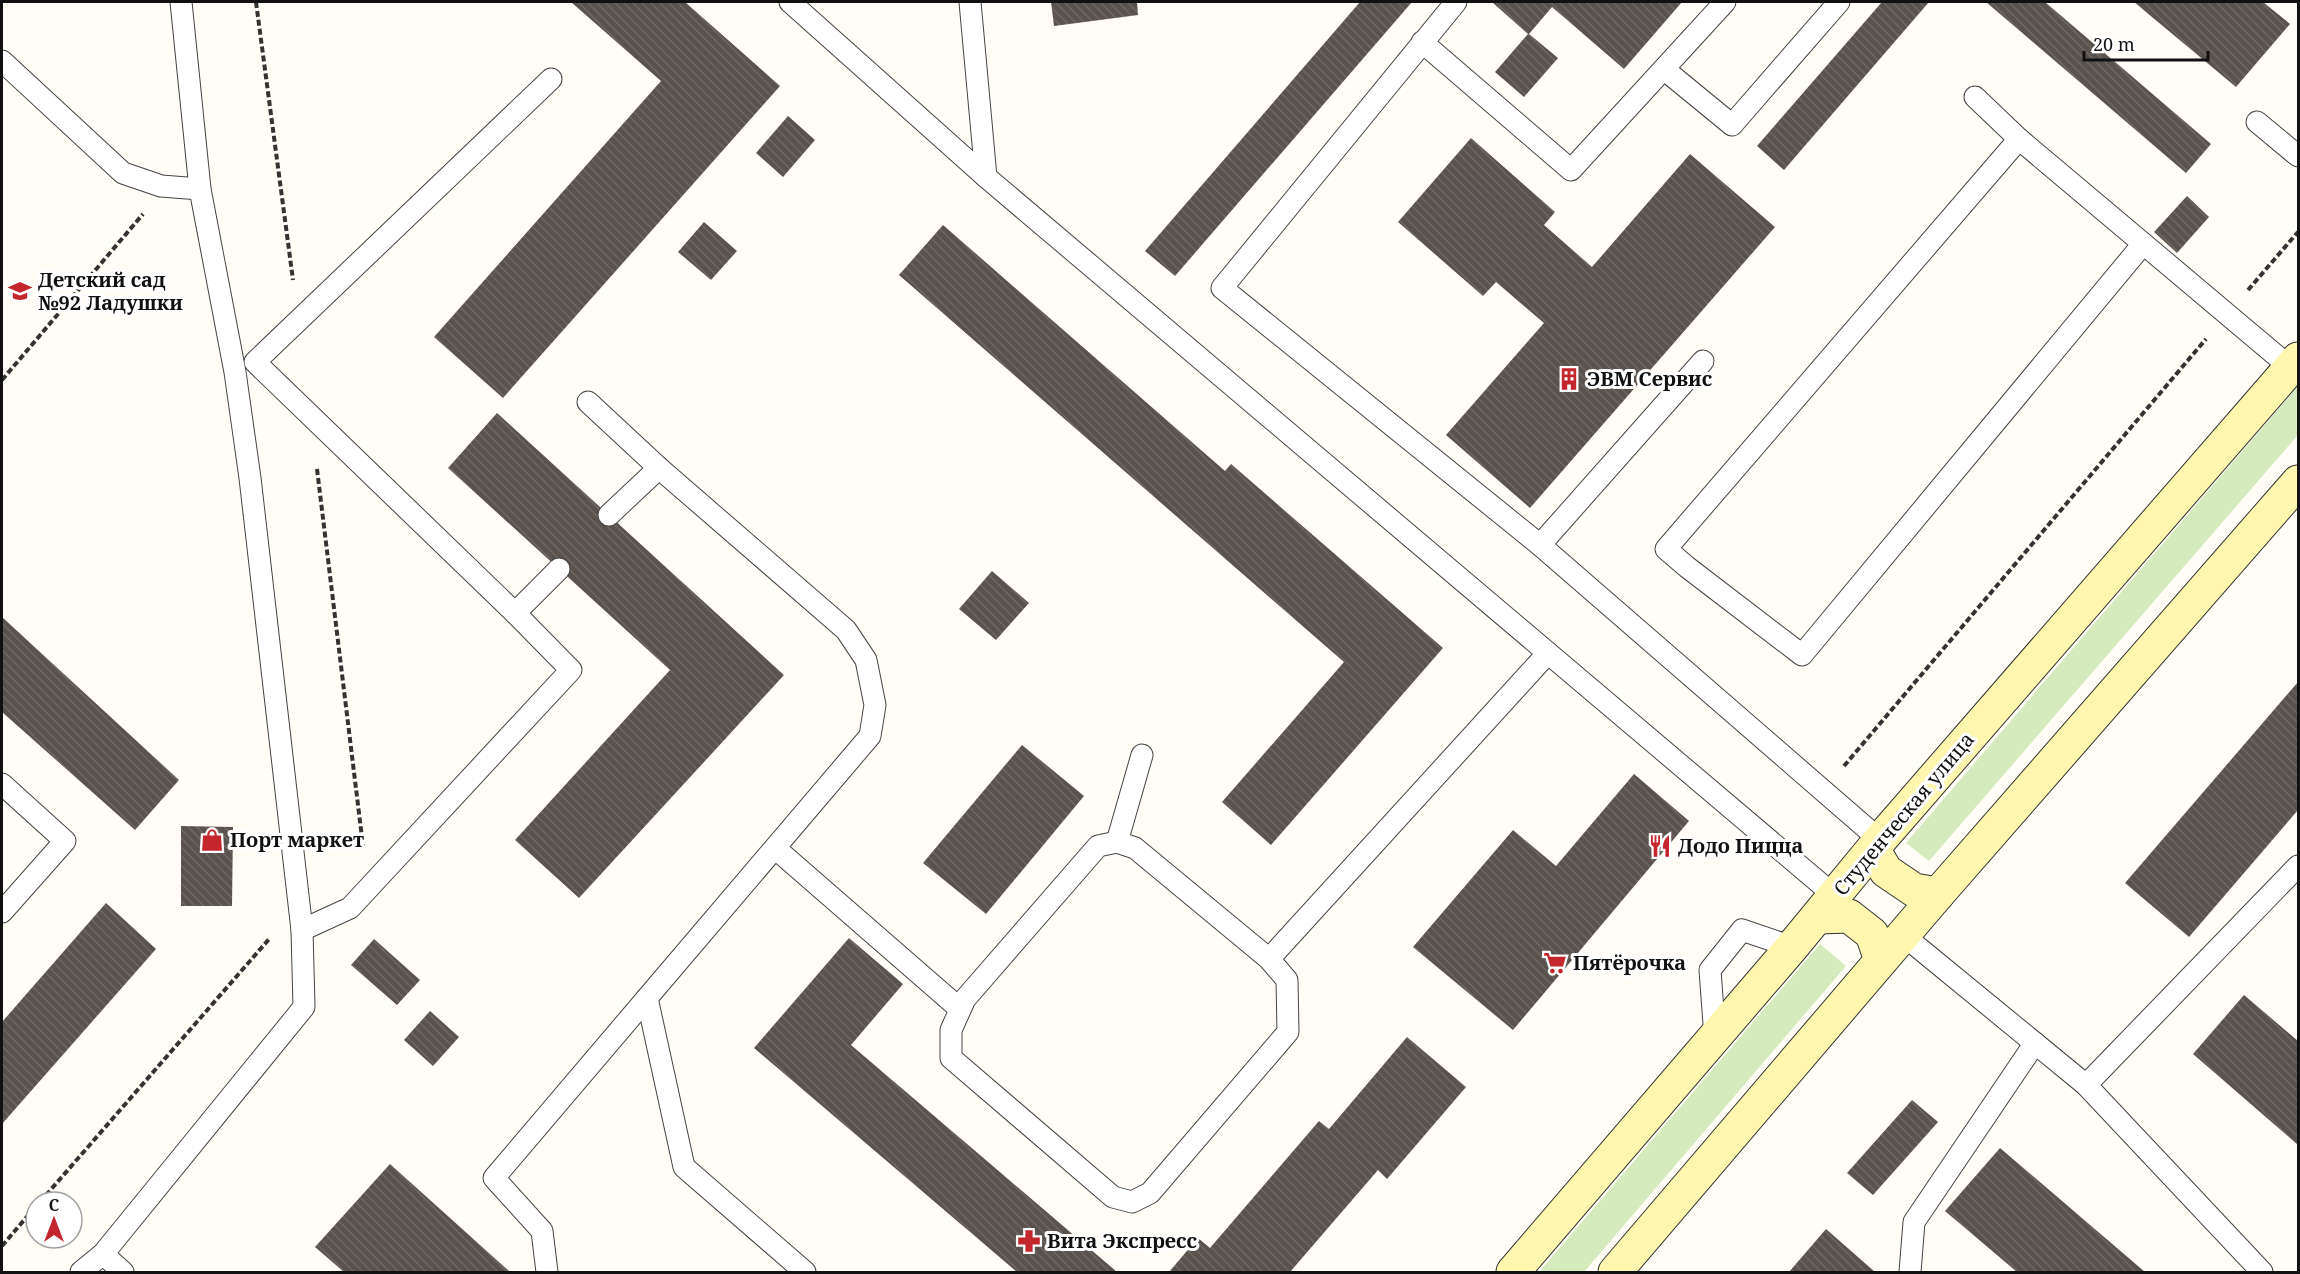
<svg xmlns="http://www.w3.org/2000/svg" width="2300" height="1274" font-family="'Noto Serif',serif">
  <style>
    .grass { fill: #d5ebbd }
    .building { fill: url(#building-back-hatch) }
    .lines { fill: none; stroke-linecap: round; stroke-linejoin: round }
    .lane-casing { stroke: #444; stroke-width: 23 }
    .secondary-casing { stroke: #333; stroke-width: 35 }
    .path { stroke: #333; stroke-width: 4; stroke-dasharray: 6 3; stroke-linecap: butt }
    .lane { stroke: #fff; stroke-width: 21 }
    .secondary { stroke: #fff6b0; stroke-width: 33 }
    .labels { text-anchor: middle; stroke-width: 6; stroke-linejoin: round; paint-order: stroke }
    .poi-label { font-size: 20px; font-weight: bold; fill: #111; stroke: #fff; text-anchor: start }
    .street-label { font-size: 20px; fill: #111; stroke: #fff }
  </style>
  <defs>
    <pattern id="building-back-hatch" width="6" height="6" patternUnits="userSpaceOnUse" patternTransform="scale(1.5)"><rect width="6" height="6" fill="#5a524d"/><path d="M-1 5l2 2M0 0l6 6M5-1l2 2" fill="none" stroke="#6d6662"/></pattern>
  </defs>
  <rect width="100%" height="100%" fill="#fffdf5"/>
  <g class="grass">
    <path d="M2298 386V435L1929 861 1906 843Z"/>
    <path d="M1820 944 1846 966 1584 1272H1539Z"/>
  </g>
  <g class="building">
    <path d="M571 2H685L780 86 503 398 434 337 661 81Z"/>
    <path d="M1051 2H1137L1138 15 1054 26Z"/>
    <path d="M1360 2H1412L1175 276 1145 251Z"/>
    <path d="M1492 2H1682L1624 69 1552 7 1529 34 1558 58 1524 97 1495 72 1528 34Z"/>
    <path d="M1882 2H1929L1784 170 1757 146Z"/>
    <path d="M1986 2H2045L2211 144 2186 173Z"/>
    <path d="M2134 2H2263L2290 24 2236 87Z"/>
    <path d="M788 116 815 140 783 177 756 153Z"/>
    <path d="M1471 138 1555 212 1544 225 1592 267 1690 154 1775 227 1530 508 1446 435 1544 323 1496 282 1483 296 1398 222Z"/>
    <path d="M2187 196 2209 217 2177 253 2154 232Z"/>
    <path d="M704 222 737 251 711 280 678 252Z"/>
    <path d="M943 225 1225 471 1231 464 1443 648 1271 845 1222 802 1344 662 899 275Z"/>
    <path d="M497 413 784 675 579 898 515 840 670 670 448 468Z"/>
    <path d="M992 571 1029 603 996 640 959 609Z"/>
    <path d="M2 617 179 780 135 830 2 712Z"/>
    <path d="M2298 682V810L2189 937 2125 883Z"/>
    <path d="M1022 745 1084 796 986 914 923 863Z"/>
    <path d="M1634 774 1689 821 1513 1030 1413 947 1513 830 1556 866Z"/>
    <path d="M181 826 233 827 232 906H181Z"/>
    <path d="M106 903 156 949 2 1124V1022Z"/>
    <path d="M849 938 903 984 851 1045 1117 1272H1017L754 1048Z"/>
    <path d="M374 939 420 980 397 1005 351 965Z"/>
    <path d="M2244 995 2298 1041V1145L2193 1054Z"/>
    <path d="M430 1011 459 1037 433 1066 404 1040Z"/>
    <path d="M1407 1037 1466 1087 1387 1179 1378 1170 1290 1272H1169L1198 1238 1210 1248 1319 1121 1329 1129Z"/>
    <path d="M1912 1100 1938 1122 1873 1195 1847 1173Z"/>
    <path d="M2000 1148 2145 1272H2017L1945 1211Z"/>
    <path d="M390 1164 510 1272H344L315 1247Z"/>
    <path d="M1826 1229 1875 1272H1789Z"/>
  </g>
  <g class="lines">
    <g class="lane-casing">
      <g id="lane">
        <path d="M790 2 986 177 1835 896"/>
        <path d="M970 2 986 177"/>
        <path d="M1456 2 1222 288 1540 545"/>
        <path d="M1422 42 1571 170 1725 2"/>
        <path d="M2 61 123 173 161 186 200 189"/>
        <path d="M1665 70 1732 125 1839 2"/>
        <path d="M1975 97 2019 139 2291 368"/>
        <path d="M2257 122 2298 156"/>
        <path d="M2019 139 1666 549 1687 567 1802 655 2143 244"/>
        <path d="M1703 361 1540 545 1880 840"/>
        <path d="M588 402 659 468 846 630 866 660 875 705 870 736 647 998 684 1167 805 1272"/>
        <path d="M609 515 659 468"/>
        <path d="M515 613 559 569"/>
        <path d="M2 784 65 841 2 912"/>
        <path d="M1117 842 1142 755"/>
        <path d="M775 848 960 1009"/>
        <path d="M302 930 350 908 571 670 515 613 255 362 551 79"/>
        <path d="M1903 935 2086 1085 2262 1272"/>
        <path d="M1269 959 1135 848 1117 842 1098 846 965 999 951 1030V1058L1113 1197 1132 1202 1150 1193 1288 1032 1287 980 1269 959 1548 653"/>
        <path d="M1715 1038 1710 970 1742 930 1792 947"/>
        <path d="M2086 1085 2298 866"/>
        <path d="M103 1254 123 1272"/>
        <path d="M81 1272 103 1254 304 1007 302 930 250 478 235 372 200 189 181 2"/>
        <path d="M547 1272 542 1231 494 1178 647 998"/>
        <path d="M1910 1272 1914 1222 2035 1043"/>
      </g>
    </g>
    <g class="secondary-casing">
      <g id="secondary">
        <path d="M1873 849 1886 871 1914 890 1938 894"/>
        <path d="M1818 917 1849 916 1872 934 1881 960"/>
        <path d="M1513 1272 1792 947 1880 840 2298 359"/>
        <path d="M1615 1272 1938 894 2298 482"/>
      </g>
    </g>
    <g class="path">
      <path d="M256 2 293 280"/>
      <path d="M2248 290 2298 232"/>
      <path d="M2 380 143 214"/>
      <path d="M317 469 363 846"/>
      <path d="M1844 766 2206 339"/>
      <path d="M40 1202 270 938"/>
      <path d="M2 1246 36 1206"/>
    </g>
    <use href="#lane" class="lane"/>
    <use href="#secondary" class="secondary"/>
  </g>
  <defs>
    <g id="school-bare" transform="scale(1.8)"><path d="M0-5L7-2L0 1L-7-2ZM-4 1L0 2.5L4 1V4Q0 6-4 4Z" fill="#c4262e" stroke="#fff" stroke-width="2.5" paint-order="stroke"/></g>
    <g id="building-bare" transform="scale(1.8)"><path d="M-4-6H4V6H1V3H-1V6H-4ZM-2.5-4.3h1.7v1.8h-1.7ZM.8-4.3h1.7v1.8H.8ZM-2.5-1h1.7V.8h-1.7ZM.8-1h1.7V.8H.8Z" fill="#c4262e" stroke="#fff" stroke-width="2.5" paint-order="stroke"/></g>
    <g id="shop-bare" transform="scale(1.8)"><path d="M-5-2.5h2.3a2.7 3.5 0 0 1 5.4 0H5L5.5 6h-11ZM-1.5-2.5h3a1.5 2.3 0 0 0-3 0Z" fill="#c4262e" stroke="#fff" stroke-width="2.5" paint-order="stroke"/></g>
    <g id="restaurant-bare" transform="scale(1.8)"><path d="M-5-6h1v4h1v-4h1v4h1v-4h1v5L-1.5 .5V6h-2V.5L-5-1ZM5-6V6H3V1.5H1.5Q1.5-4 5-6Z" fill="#c4262e" stroke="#fff" stroke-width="2.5" paint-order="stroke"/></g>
    <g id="supermarket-bare" transform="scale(1.8)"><path d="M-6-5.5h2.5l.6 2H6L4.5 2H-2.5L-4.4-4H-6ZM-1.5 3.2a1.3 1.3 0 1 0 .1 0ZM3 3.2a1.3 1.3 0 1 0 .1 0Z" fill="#c4262e" stroke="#fff" stroke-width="2.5" paint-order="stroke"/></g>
    <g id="pharmacy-bare" transform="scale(1.8)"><path d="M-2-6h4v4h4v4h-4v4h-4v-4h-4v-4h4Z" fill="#c4262e" stroke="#fff" stroke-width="2.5" paint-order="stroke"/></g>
  </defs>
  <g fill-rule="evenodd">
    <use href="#school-bare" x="20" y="291"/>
    <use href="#building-bare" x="1569" y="379"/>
    <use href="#shop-bare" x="212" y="840"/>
    <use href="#restaurant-bare" x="1660" y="846"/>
    <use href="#supermarket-bare" x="1555" y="963"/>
    <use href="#pharmacy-bare" x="1029" y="1241"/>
  </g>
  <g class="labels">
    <g class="poi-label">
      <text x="38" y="287">Детский сад<tspan x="38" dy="23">№92 Ладушки</tspan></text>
      <text x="1587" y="386">ЭВМ Сервис</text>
      <text x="230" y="847">Порт маркет</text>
      <text x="1678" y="853">Додо Пицца</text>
      <text x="1573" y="970">Пятёрочка</text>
      <text x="1047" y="1248">Вита Экспресс</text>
    </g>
    <g class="street-label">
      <text transform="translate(1904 814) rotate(-50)" y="7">Студенческая улица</text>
    </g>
  </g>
  <rect width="2300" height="1274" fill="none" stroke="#111111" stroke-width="6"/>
  <g transform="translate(54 1220)"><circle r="28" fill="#ffffff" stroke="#a0a0a0" stroke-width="1.5"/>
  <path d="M0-4.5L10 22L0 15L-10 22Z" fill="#c4262e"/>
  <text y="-9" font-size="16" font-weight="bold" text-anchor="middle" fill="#111111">С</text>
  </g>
  <path d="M2084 51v9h124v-9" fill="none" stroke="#111111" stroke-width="3"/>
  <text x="2093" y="51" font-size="18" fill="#111111" stroke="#ffffff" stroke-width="4.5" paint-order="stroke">20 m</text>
</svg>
